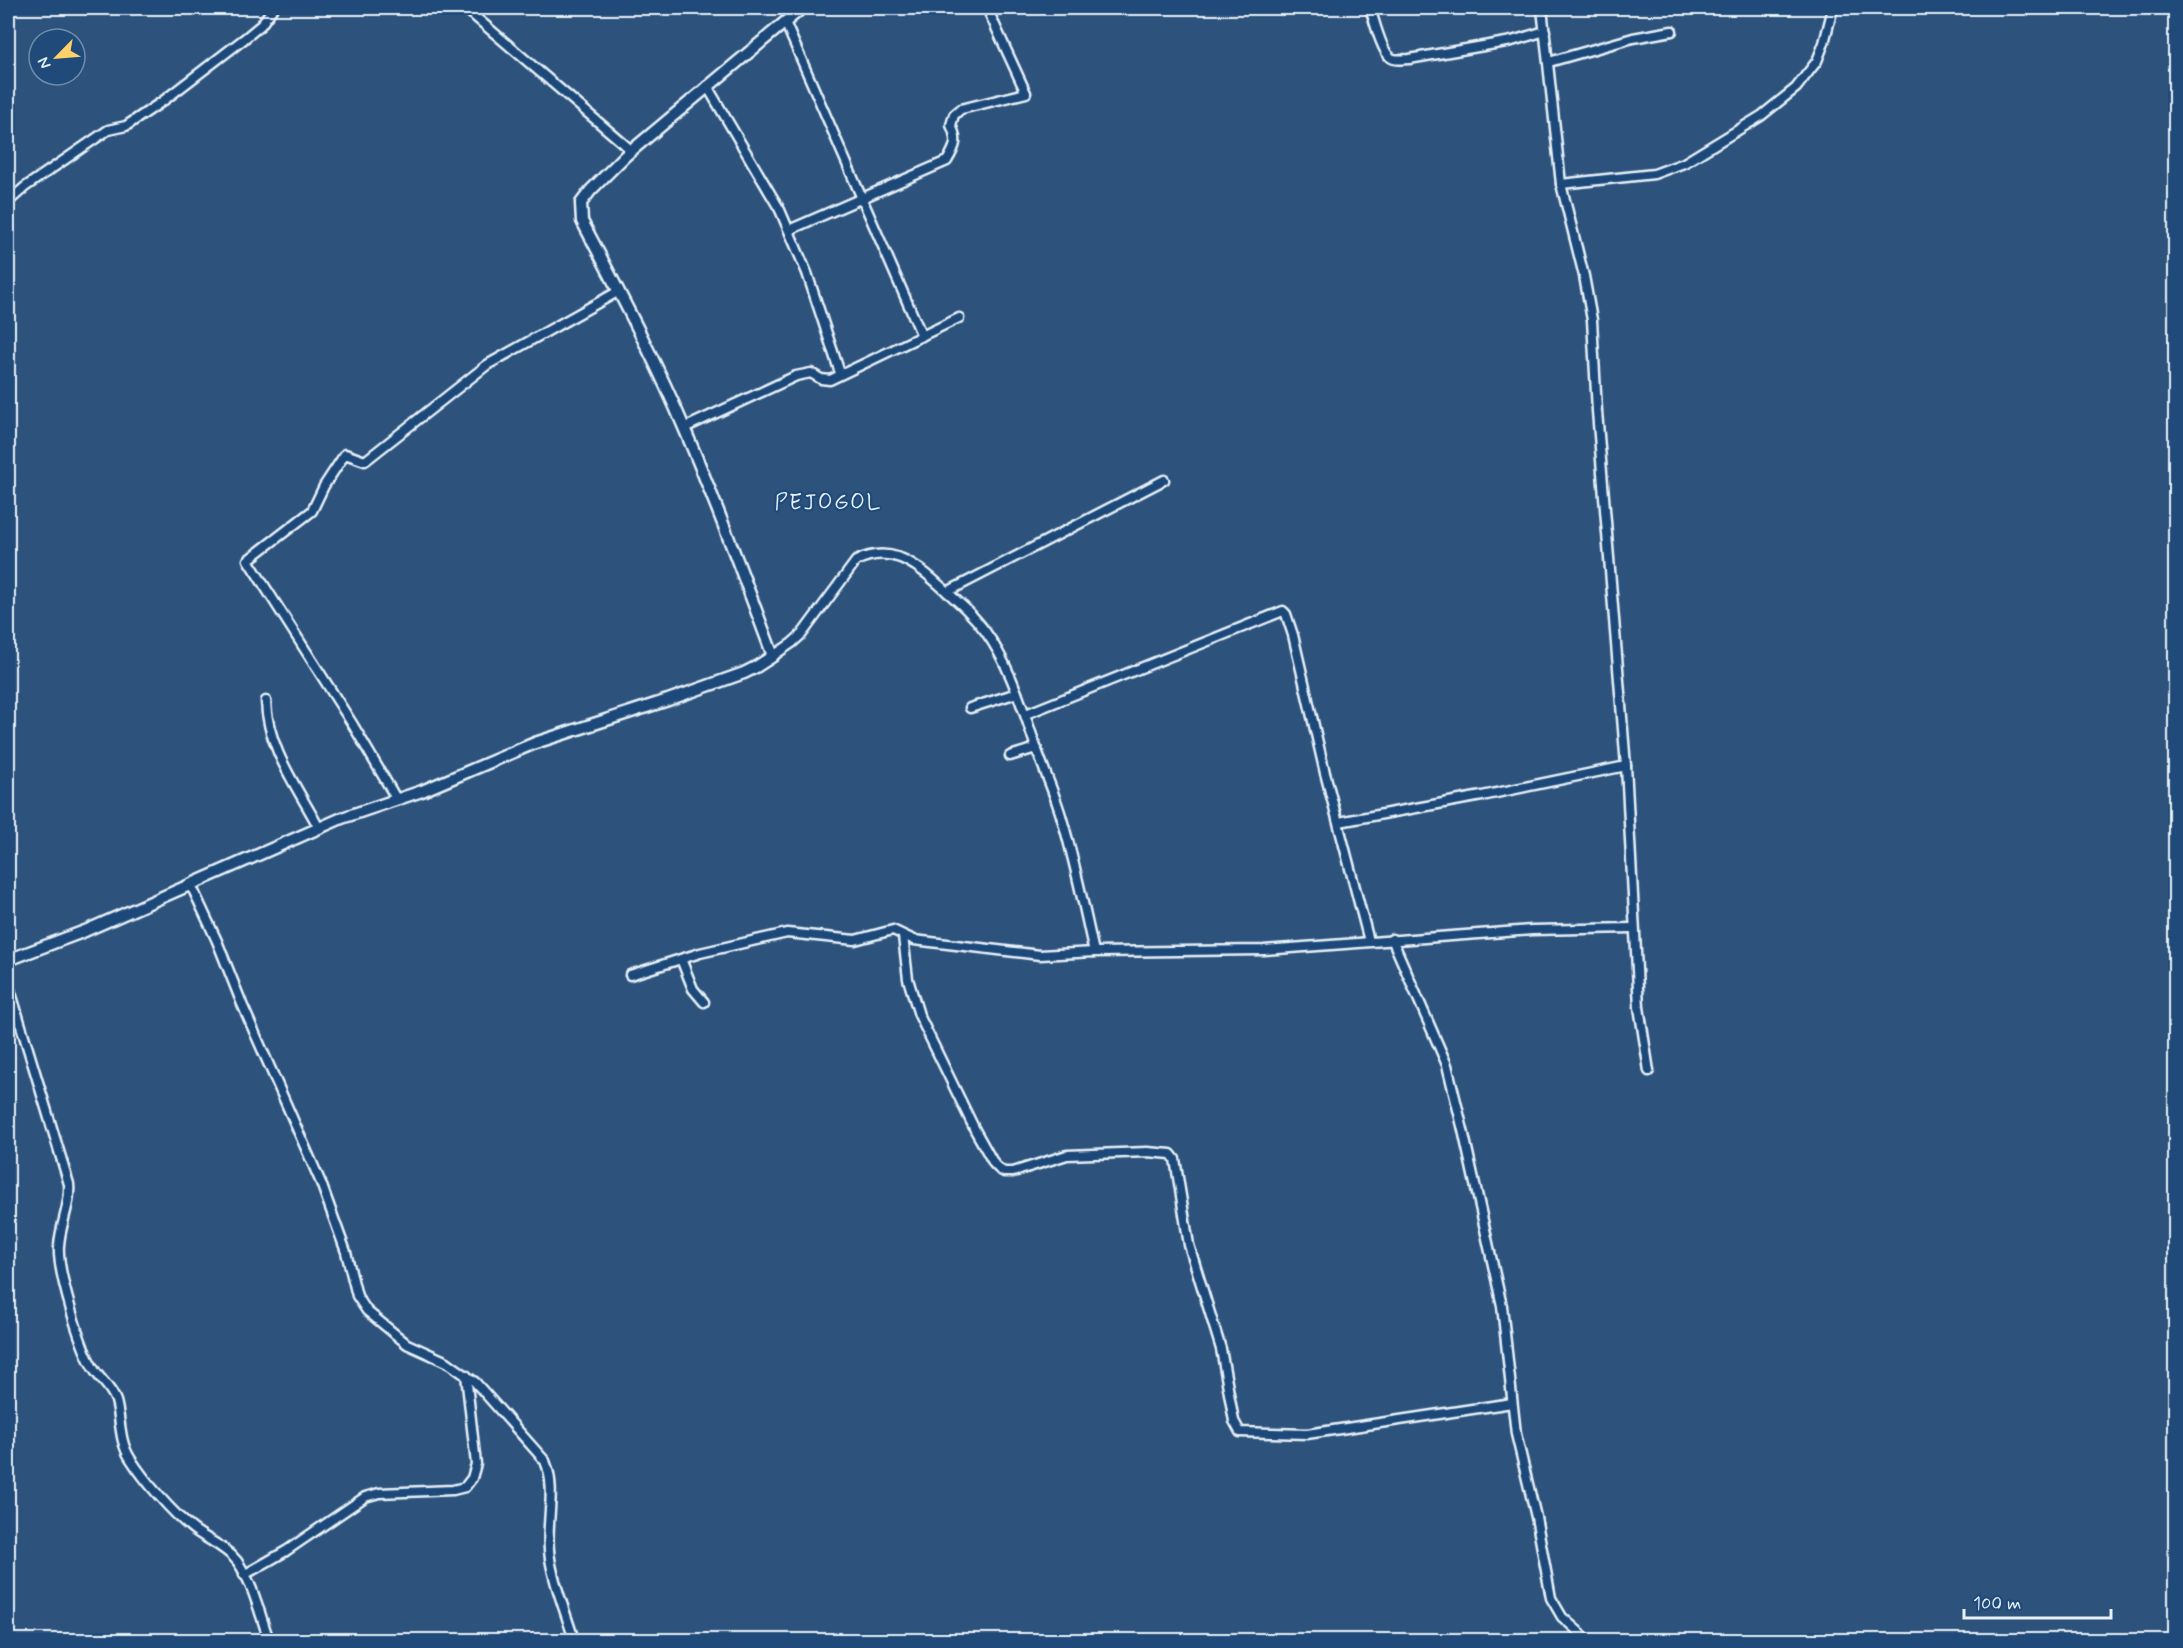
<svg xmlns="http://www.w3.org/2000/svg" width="2183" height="1648" font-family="Mynerve,sans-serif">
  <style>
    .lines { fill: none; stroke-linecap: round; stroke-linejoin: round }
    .minor-casing { stroke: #e8f1f8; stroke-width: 13 }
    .tertiary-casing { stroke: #e8f1f8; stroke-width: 15 }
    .minor { stroke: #1f4a7a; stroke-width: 8 }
    .tertiary { stroke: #1f4a7a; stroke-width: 10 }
    .labels { text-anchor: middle; stroke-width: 4.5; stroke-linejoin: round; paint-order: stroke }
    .quarter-label { font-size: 22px; letter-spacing: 1.5px; fill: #e8f1f8; stroke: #1f4a7a }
  </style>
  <rect width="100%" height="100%" fill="#2d537d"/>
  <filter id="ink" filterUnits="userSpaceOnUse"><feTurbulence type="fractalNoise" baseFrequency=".0167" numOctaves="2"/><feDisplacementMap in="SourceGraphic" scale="12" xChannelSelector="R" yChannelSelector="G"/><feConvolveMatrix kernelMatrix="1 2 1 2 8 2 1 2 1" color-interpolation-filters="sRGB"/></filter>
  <g filter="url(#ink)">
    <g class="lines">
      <g class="minor-casing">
        <g id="minor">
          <path d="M465 8 631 150"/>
          <path d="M1370 8C1374 19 1381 50 1390 57 1394 61 1403 59 1409 59L1512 41 1545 31"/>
          <path d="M1542 8 1561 184 1584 276 1592 320 1597 411 1626 766 1639 1007 1649 1071"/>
          <path d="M785 22 922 336"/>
          <path d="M1549 62 1633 38 1672 31"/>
          <path d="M707 86 780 210 807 273 840 373"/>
          <path d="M1561 184 1654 174 1684 163 1761 116 1796 88 1817 61 1824 43 1833 8"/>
          <path d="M8 202 25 187 108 130 126 126 163 101 244 39 261 25 273 8"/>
          <path d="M789 230 947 161C956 146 958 140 951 125L954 115 961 109 1026 93 987 8"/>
          <path d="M684 428 796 376 811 373 821 379 830 380 959 318"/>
          <path d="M947 592 1164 480"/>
          <path d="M773 656 792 643 802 634 856 561C888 545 913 561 937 583 954 598 971 612 985 631 1010 665 1022 707 1036 747 1044 771 1055 794 1062 819 1075 862 1084 908 1094 952"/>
          <path d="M266 701C267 748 298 788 319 828"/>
          <path d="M970 708 1017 693"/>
          <path d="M1026 714 1283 611 1286 614 1293 635 1325 773 1369 941"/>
          <path d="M1010 756 1036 748"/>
          <path d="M397 800 353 725 248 560 312 511 324 486 345 454 365 461 487 365 619 291"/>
          <path d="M1339 822 1482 796 1626 766"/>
          <path d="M191 885 217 941 242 1004 321 1183 346 1252 357 1296 367 1311 407 1344 447 1362 475 1382 545 1461C557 1489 546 1520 549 1550 551 1577 566 1613 574 1640"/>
          <path d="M903 936 908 979 919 1015 975 1130 994 1164 999 1169 1004 1172H1013L1067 1155 1147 1152 1171 1154 1175 1159 1189 1245 1221 1349 1234 1421 1240 1432 1307 1434 1512 1403"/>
          <path d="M1392 939 1447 1065 1463 1130 1502 1306 1516 1434 1536 1517 1551 1598 1562 1617 1588 1640"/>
          <path d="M681 959 693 989 704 1002"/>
          <path d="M630 975 700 953 787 933 855 940 893 930 914 940 1040 955 1094 952 1264 950 1532 930 1633 928"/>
          <path d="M8 983 69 1184C71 1205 60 1224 59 1246 57 1271 81 1350 95 1371 102 1381 112 1389 116 1401 121 1419 119 1441 130 1458 144 1480 172 1513 193 1529 207 1540 226 1547 237 1561 253 1583 260 1615 269 1640"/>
          <path d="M244 1575 286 1551 365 1497 379 1493 453 1490 465 1487 472 1478 476 1464 466 1375"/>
        </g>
      </g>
      <g class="tertiary-casing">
        <path id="tertiary" d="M8 960 85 931 342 818 422 791 535 743 668 700 744 673 756 667 773 656C745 580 717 505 685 430 655 359 618 290 582 221L581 203 591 190 625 156 802 8"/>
      </g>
      <use href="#minor" class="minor"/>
      <use href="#tertiary" class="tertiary"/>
    </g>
  </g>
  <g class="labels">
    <g class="quarter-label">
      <text x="828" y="509">PEJOGOL</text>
    </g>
  </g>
  <rect width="2183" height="1648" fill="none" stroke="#1f4a7a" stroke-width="30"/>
  <rect x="15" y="15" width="2153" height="1618" fill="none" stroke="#e8f1f8" stroke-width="2" filter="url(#ink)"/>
  <g transform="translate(57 57) rotate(245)"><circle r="28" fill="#1f4a7a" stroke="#6f8dac" stroke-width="1.5"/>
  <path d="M0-4.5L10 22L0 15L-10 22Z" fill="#ffd166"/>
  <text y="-9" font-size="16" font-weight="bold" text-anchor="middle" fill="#e8f1f8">N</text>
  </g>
  <path d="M1964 1609v9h147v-9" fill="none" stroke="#e8f1f8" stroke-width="3"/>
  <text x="1973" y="1609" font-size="18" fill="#e8f1f8" stroke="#1f4a7a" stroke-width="4.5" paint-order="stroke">100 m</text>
</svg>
